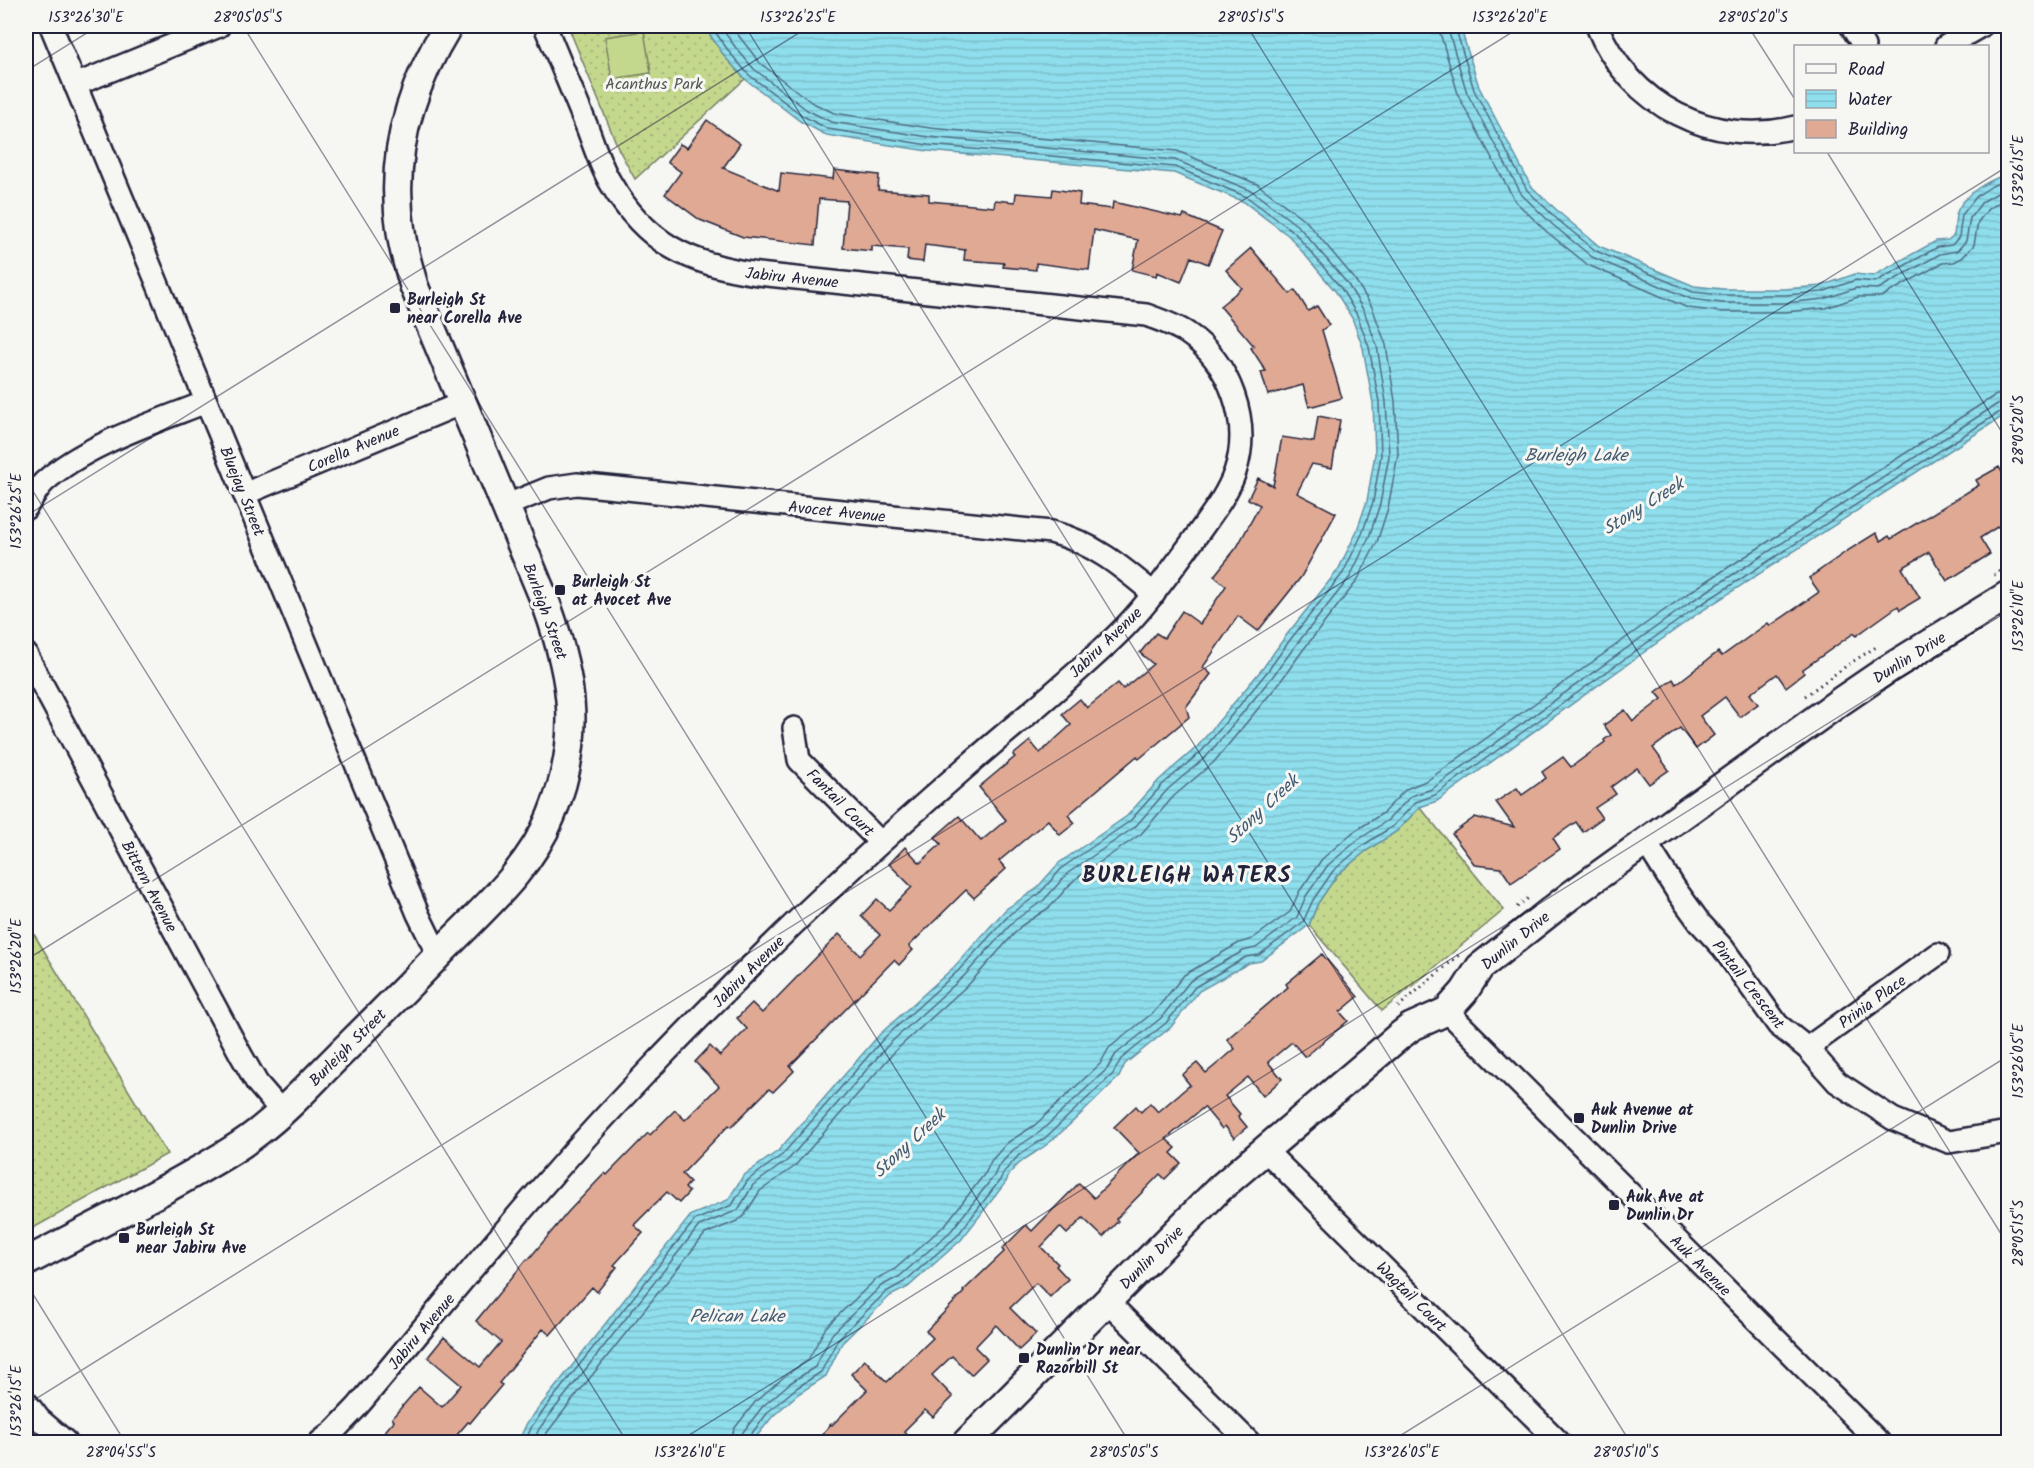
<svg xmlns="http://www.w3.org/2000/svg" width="2034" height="1468" font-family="Kalam,sans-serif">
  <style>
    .grass { fill: url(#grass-dots); stroke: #737d64; stroke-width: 1.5 }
    .garden { fill: #c4d88d; stroke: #737d64; stroke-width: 1.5 }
    .water { fill: url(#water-rules); stroke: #6393a6; stroke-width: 1.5 }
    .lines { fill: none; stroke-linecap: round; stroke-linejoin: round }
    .shore { stroke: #4e6d82; stroke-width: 1.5 }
    .building { fill: #dfa994; stroke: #22223b; stroke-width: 1.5 }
    .minor-casing { stroke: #22223b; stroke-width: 26 }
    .tertiary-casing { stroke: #22223b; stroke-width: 32 }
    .path { stroke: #22223b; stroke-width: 3; stroke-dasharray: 1.5 4.5; stroke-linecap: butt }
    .minor { stroke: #f6f6f2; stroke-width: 21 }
    .tertiary { stroke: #f6f6f2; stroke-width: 27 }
    .ticks { fill: none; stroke: #22223b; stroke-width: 1.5; stroke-opacity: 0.45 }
    .poi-dot { fill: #22223b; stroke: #f6f6f2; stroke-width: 2 }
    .labels { text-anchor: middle; stroke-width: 6; stroke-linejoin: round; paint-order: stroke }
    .park-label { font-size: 16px; fill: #535954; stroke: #f6f6f2 }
    .street-label { font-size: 16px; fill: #22223b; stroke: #f6f6f2 }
    .poi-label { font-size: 16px; font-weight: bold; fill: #22223b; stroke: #f6f6f2; text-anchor: start }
    .water-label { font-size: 18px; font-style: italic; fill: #435a70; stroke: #f6f6f2 }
    .district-label { font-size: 22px; font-weight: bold; letter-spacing: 1.5px; fill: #22223b; stroke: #f6f6f2 }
    .neatline { fill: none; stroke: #22223b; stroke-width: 2 }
    .ticks-label { font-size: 15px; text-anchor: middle; fill: #22223b }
  </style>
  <defs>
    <pattern id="grass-dots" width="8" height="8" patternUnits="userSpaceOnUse" patternTransform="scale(1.5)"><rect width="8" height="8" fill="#c4d88d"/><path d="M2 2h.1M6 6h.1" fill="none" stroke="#a8b97b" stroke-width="1.8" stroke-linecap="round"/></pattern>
    <pattern id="water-rules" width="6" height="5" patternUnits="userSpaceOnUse" patternTransform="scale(1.5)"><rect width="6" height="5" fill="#8fdeed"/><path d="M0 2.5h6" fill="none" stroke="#7bbecc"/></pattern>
  </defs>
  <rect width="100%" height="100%" fill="#f6f6f2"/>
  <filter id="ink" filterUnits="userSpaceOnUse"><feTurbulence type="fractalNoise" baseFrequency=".0167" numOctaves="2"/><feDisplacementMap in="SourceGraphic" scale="12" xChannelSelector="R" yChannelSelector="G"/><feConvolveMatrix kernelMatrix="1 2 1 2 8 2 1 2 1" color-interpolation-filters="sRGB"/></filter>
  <g filter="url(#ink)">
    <g class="grass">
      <path d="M568 26H704L725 57 745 79 635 179 619 150Z"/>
      <path d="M1420 807 1504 910 1382 1011 1309 925 1318 903 1337 875 1366 851 1397 831Z"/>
      <path d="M26 921 167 1154 26 1232Z"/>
    </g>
    <path class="garden" d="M644 31 651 73 612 79 605 37Z"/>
    <path class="water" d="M704 26H1460L1479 87 1531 186 1562 215 1599 246 1694 286 1723 289H1784L1821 286 1855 274 1873 276 1936 241 1948 240 1954 235C1955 229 1955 222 1956 215 1962 193 1989 181 2008 173V413L1700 612 1437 801 1420 807 1397 831 1366 851 1337 875 1318 903 1309 925 1261 961 1249 963 1199 991 1171 1027 1125 1064 1119 1077C1096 1099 1074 1122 1050 1142 1035 1155 1013 1161 1006 1182L961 1240 908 1287 890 1296 842 1343 826 1376 798 1394 773 1416 752 1442H518L527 1423 691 1215 728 1200 743 1176 778 1151 880 1034 954 967 1006 909 1035 890 1059 863 1127 816 1159 780 1197 747 1263 668 1285 637 1338 570 1356 533 1367 501 1375 454 1373 403 1363 348 1352 318 1336 292 1289 236 1244 202 1174 173 928 151 826 135 800 121 745 79 725 57Z"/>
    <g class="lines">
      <g class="shore">
        <path d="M1438 26 1459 97 1515 201 1547 232 1588 265 1688 308 1722 312H1785L1826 308 1858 297H1881L1942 263 1954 262 1962 258 1974 245 1978 222 1988 209 2008 197"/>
        <path d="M1447 26 1467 93 1522 195 1553 225 1592 257 1691 299 1722 303H1785L1824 299 1856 288 1878 289 1940 254 1957 251 1966 241 1970 218 1982 202 2008 187"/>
        <path d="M1455 26 1474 90 1527 190 1558 220 1596 251 1693 292 1722 295H1785L1822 292 1856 280 1875 282 1938 247 1952 245 1959 237 1962 215 1977 196 1992 186 2008 179"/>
        <path d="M525 1442 532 1426 553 1398 695 1220 732 1205 748 1180 782 1155 884 1038 958 971 1010 914 1039 894 1063 867 1130 821 1163 784 1202 751 1267 672 1290 640 1343 573 1362 534 1373 502 1381 455 1379 402 1369 347 1357 315 1341 288 1294 232 1247 197 1175 167 928 145 828 129 803 116 749 75 730 53 711 26"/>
        <path d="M533 1442 539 1429 559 1403 699 1226 738 1210 753 1185 788 1160 889 1044 964 976 1015 920 1044 900 1068 873 1135 827 1168 789 1207 756 1273 676 1296 645 1350 577 1369 537 1380 504 1389 456 1386 402 1377 346 1364 311 1347 283 1299 227 1252 191 1175 160 929 137 831 122 807 110 754 69 736 48 720 26"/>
        <path d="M543 1442 546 1434 566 1408 705 1234 737 1221 744 1216 760 1191 794 1167 896 1050 970 983 1021 926 1050 907 1074 880 1141 834 1174 796 1214 762 1280 682 1303 650 1357 581 1377 542 1388 508 1398 454 1395 401 1386 345 1372 307 1354 278 1306 221 1257 184 1177 151 930 128 834 113 811 102 760 63 731 26"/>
        <path d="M731 1442 734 1429 756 1401 785 1376 808 1360 826 1327 876 1279 895 1269 945 1225 986 1172 991 1161 1007 1143 1035 1125 1100 1064 1109 1048 1155 1011 1184 975 1239 943 1252 939 1290 912 1299 892 1322 859 1352 833 1383 813 1406 789 1428 780 1687 594 1994 396 2008 392"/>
        <path d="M740 1442 743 1432 763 1406 790 1383 815 1367 832 1334 881 1286 900 1276 951 1231 994 1176 998 1167 1013 1150 1040 1132 1107 1069 1116 1054 1161 1018 1190 981 1243 951 1256 948 1297 917 1306 896 1328 865 1358 840 1388 820 1411 796 1432 789 1692 601 1999 403 2008 401"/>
        <path d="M748 1442 749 1437 769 1411 795 1389 821 1372 838 1339 886 1292 904 1282 957 1236 1000 1180 1004 1172 1019 1155 1045 1138 1113 1074 1121 1059 1166 1023 1195 987 1246 957 1259 955 1303 922 1313 900 1333 871 1362 846 1393 826 1416 802 1435 795 1697 607 2003 410 2008 408"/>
      </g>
    </g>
    <g class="building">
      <path d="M707 120 740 144 723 168 779 191 781 173 833 179 834 170 879 175 878 190 929 194V201L994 207 995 200 1015 202 1016 193 1052 196 1053 189 1080 193 1079 205 1112 209 1113 202 1182 218 1184 215 1222 231 1208 264 1191 257 1181 282 1157 272 1156 276 1132 270 1138 240 1094 230 1089 270 1036 263V270L1003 267 1004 263 964 260 965 250 925 245 923 262 907 260 908 249 872 246V251L843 248 847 201 819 199 815 245 743 237 700 220 665 194 681 172 667 162 680 144 687 148Z"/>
      <path d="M1251 248 1290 294 1295 290 1308 311 1317 306 1329 325 1322 330 1342 398 1309 407 1303 385 1268 395 1261 372 1266 371 1251 348 1254 346 1220 306 1242 288 1226 270Z"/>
      <path d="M1318 416 1340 420 1332 468 1312 464 1297 493 1336 513 1301 577 1258 631 1238 616 1203 667 1211 674 1186 707 1189 717 1139 759 1137 756 1068 815 1075 823 1060 835 1048 820 999 861 1006 869 974 898 966 890 909 946 913 950 899 965 894 960 790 1066 794 1071 773 1092 769 1089 731 1127 729 1125 682 1174 690 1182 685 1188 689 1192 679 1203 667 1192 634 1225 643 1233 614 1265 617 1267 597 1292 592 1287 550 1335 543 1329 499 1383 502 1385 470 1423 468 1422 450 1443H375L394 1421 392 1418 419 1387 442 1407 461 1385 428 1357 444 1337 480 1367 501 1342 476 1321 527 1259 528 1260 568 1212 605 1173 607 1175 648 1133 650 1135 675 1110 685 1120 719 1086 695 1062 710 1046 720 1056 747 1029 737 1018 752 1003 762 1013 839 934 860 955 880 935 861 916 877 899 889 910 912 887 889 864 905 847 920 863 941 844 935 837 959 816 981 841 1006 820 979 787 1015 757 1013 755 1030 741 1040 753 1071 725 1062 714 1080 699 1087 708 1118 683 1123 689 1153 664 1140 653 1156 633 1164 638 1182 611 1200 624 1226 586 1214 576 1237 547 1260 505 1248 499 1258 478 1273 486 1282 437 1314 442Z"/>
      <path d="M1999 467 2008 483V520L1980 538 1990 554 1947 581 1929 552 1902 568 1920 598 1900 610 1898 606 1856 636 1854 633 1802 670 1804 673 1786 687 1777 674 1750 694 1758 704 1740 717 1725 697 1700 716 1714 735 1696 749 1680 728 1653 748 1669 770 1649 784 1637 768 1611 787 1616 794 1595 808 1602 818 1583 832 1576 822 1553 838 1560 849 1540 863 1511 883 1501 868 1475 865 1452 834 1475 817 1514 827 1496 802 1517 788 1522 795 1546 778 1542 772 1563 757 1571 767 1605 742 1604 740 1611 735 1604 725 1625 710 1633 721 1662 699 1656 692 1673 679 1676 684 1718 652 1722 656 1768 623 1770 626 1819 592 1809 578 1847 551 1876 533 1881 541 1889 536 1891 539 1979 485 1976 480Z"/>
      <path d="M1322 954 1358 997 1340 1012 1348 1021 1305 1057 1292 1042 1268 1062 1282 1079 1263 1096 1248 1077 1225 1096 1240 1114 1238 1116 1247 1127 1234 1138 1225 1126 1222 1129 1204 1107 1166 1139 1176 1148 1171 1153 1181 1163 1165 1179 1160 1174 1116 1219 1118 1221 1103 1237 1083 1218 1067 1234 1060 1227 1041 1247 1058 1264 1056 1266 1068 1279 1050 1297 1036 1283 1010 1308 1036 1334 1019 1350 996 1325 975 1347 987 1359 971 1375 952 1356 932 1375 953 1397 933 1417 925 1410 904 1431 916 1443H814L831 1424 832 1425 867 1390 851 1374 865 1360 887 1382 933 1338 926 1331 964 1292 963 1291 1004 1252 1002 1249 1026 1225 1032 1231 1079 1183 1094 1198 1139 1153 1114 1127 1136 1106 1141 1112 1150 1103 1158 1112 1190 1085 1182 1075 1197 1063 1206 1073 1235 1049 1227 1039 1288 987 1286 984Z"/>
    </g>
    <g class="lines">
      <g class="minor-casing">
        <g id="minor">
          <path d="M51 26 418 914 438 955"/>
          <path d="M1597 26C1629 105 1712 148 1796 127"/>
          <path d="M1851 26 1864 46"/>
          <path d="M1946 46 1981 26"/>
          <path d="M75 85 219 26"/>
          <path d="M244 494 462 403"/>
          <path d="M505 506 549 488 577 484 1051 532C1092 542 1122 567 1154 594"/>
          <path d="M26 508C31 500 37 489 44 482 84 445 156 422 206 402"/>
          <path d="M26 654 241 1055 257 1083 282 1112"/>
          <path d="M794 728 799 760 880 842"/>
          <path d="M1645 841 1676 890 1700 923 1723 948 1778 1025 1807 1048 1837 1082 1893 1119 1949 1142 2008 1132"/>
          <path d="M1447 1011 1879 1442"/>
          <path d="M1807 1048 1938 954"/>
          <path d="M1264 1149 1559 1442"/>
          <path d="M1107 1301 1249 1442"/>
          <path d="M26 1402 39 1419 66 1442"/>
          <path d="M320 1442 334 1431 357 1407C421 1331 484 1253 550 1178 617 1101 689 1028 761 956 826 891 895 829 965 768 1015 724 1069 682 1117 635 1146 607 1168 574 1192 542 1207 520 1226 498 1235 472 1252 422 1230 362 1187 333 1175 325 1160 320 1146 315L758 274C690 265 645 243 610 182 600 165 594 145 587 127 573 93 559 59 545 26"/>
        </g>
      </g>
      <g class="tertiary-casing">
        <g id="tertiary">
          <path d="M26 1262C81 1233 138 1205 192 1174 215 1161 238 1148 258 1132 286 1111 310 1084 335 1059 372 1022 409 986 445 948 484 908 530 869 551 816 582 741 574 681 547 606L414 286C409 268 403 250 401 232 389 158 410 88 448 26"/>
          <path d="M967 1442 1219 1189 1398 1037 1411 1027 1447 1011 1464 992 1480 967 1570 896 1841 701 1888 669 2008 595"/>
        </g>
      </g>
      <g class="path">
        <path d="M470 32 475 26"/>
        <path d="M1994 575 2008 566"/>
        <path d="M1805 696 1849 664 1876 647"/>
        <path d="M1517 907 1531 896"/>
        <path d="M1398 1007 1459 955"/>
      </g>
      <use href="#minor" class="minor"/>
      <use href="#tertiary" class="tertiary"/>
    </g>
  </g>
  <path class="ticks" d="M243 26 1129 1442M745 26 1630 1442M1247 26 2008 1245M1748 26 1796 101M26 71 98 26M1827 152 2008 442M26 480 627 1442M26 516 810 26M26 960 1522 26M26 1283 125 1442M26 1405 2008 166M678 1442 2008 611M1390 1442 2008 1056"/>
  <g class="poi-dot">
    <rect x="389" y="302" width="12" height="12" rx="3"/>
    <rect x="554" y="584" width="12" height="12" rx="3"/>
    <rect x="1573" y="1112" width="12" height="12" rx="3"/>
    <rect x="1608" y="1199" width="12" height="12" rx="3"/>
    <rect x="118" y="1232" width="12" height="12" rx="3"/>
    <rect x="1018" y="1352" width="12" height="12" rx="3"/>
  </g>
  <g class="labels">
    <g class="park-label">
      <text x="654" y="89">Acanthus Park</text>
    </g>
    <g class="street-label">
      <text transform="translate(792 277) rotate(6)" y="6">Jabiru Avenue</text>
      <text transform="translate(353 448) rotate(-23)" y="6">Corella Avenue</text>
      <text transform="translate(243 491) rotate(68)" y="6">Bluejay Street</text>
      <text transform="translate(837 511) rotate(6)" y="6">Avocet Avenue</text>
      <text transform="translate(546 611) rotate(70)" y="6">Burleigh Street</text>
      <text transform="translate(1105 642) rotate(-44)" y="6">Jabiru Avenue</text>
      <text transform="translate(1909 657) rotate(-32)" y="6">Dunlin Drive</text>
      <text transform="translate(841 802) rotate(45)" y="6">Fantail Court</text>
      <text transform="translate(150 886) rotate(62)" y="6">Bittern Avenue</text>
      <text transform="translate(1515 940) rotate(-39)" y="6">Dunlin Drive</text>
      <text transform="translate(748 971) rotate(-45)" y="6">Jabiru Avenue</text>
      <text transform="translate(1749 984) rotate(52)" y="6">Pintail Crescent</text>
      <text transform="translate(1872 1001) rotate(-36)" y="6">Prinia Place</text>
      <text transform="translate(347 1047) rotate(-45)" y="6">Burleigh Street</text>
      <text transform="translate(1151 1257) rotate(-45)" y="6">Dunlin Drive</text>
      <text transform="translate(1701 1265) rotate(45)" y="6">Auk Avenue</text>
      <text transform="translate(1412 1296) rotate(45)" y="6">Wagtail Court</text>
      <text transform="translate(421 1331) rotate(-50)" y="6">Jabiru Avenue</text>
    </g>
    <g class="poi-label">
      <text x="407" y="305">Burleigh St<tspan x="407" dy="18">near Corella Ave</tspan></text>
      <text x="572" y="587">Burleigh St<tspan x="572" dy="18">at Avocet Ave</tspan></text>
      <text x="1591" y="1115">Auk Avenue at<tspan x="1591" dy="18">Dunlin Drive</tspan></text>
      <text x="1626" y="1202">Auk Ave at<tspan x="1626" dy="18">Dunlin Dr</tspan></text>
      <text x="136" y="1235">Burleigh St<tspan x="136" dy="18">near Jabiru Ave</tspan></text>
      <text x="1036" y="1355">Dunlin Dr near<tspan x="1036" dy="18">Razorbill St</tspan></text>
    </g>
    <g class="water-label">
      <text x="1576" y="461">Burleigh Lake</text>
      <text transform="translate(1643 506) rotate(-32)" y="6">Stony Creek</text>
      <text transform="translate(1262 809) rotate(-43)" y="6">Stony Creek</text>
      <text transform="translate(909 1143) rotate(-43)" y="6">Stony Creek</text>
      <text x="737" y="1322">Pelican Lake</text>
    </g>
    <g class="district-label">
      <text x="1187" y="882">BURLEIGH WATERS</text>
    </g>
  </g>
  <rect width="2034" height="1468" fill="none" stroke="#f6f6f2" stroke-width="66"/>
  <rect x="1794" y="45" width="195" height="108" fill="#f6f6f2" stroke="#a1a1a9" stroke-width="1.5"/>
  <rect x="1806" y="64" width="30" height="9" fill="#f6f6f2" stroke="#a1a1a9" stroke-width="1.5"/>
  <text x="1848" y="75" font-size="18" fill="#22223b">Road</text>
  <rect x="1806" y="90" width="30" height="18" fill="url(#water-rules)" stroke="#a1a1a9" stroke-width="1.5"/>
  <text x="1848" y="105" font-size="18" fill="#22223b">Water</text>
  <rect x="1806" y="120" width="30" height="18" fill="#dfa994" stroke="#a1a1a9" stroke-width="1.5"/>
  <text x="1848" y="135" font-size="18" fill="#22223b">Building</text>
  <rect x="33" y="33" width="1968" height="1402" class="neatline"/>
  <g class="ticks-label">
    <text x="86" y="22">153°26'30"E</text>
    <text x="248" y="22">28°05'05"S</text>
    <text x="798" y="22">153°26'25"E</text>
    <text x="1251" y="22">28°05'15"S</text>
    <text x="1510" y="22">153°26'20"E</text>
    <text x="1753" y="22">28°05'20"S</text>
    <text transform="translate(2018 171) rotate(-90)" y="5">153°26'15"E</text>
    <text transform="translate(2018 430) rotate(-90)" y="5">28°05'20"S</text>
    <text transform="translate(16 511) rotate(-90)" y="5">153°26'25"E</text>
    <text transform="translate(2018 616) rotate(-90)" y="5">153°26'10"E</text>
    <text transform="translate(16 956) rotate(-90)" y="5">153°26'20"E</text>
    <text transform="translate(2018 1061) rotate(-90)" y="5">153°26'05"E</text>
    <text transform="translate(2018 1233) rotate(-90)" y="5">28°05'15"S</text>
    <text transform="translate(16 1401) rotate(-90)" y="5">153°26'15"E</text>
    <text x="121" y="1457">28°04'55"S</text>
    <text x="690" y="1457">153°26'10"E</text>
    <text x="1124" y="1457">28°05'05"S</text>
    <text x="1402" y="1457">153°26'05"E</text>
    <text x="1626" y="1457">28°05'10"S</text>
  </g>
</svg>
